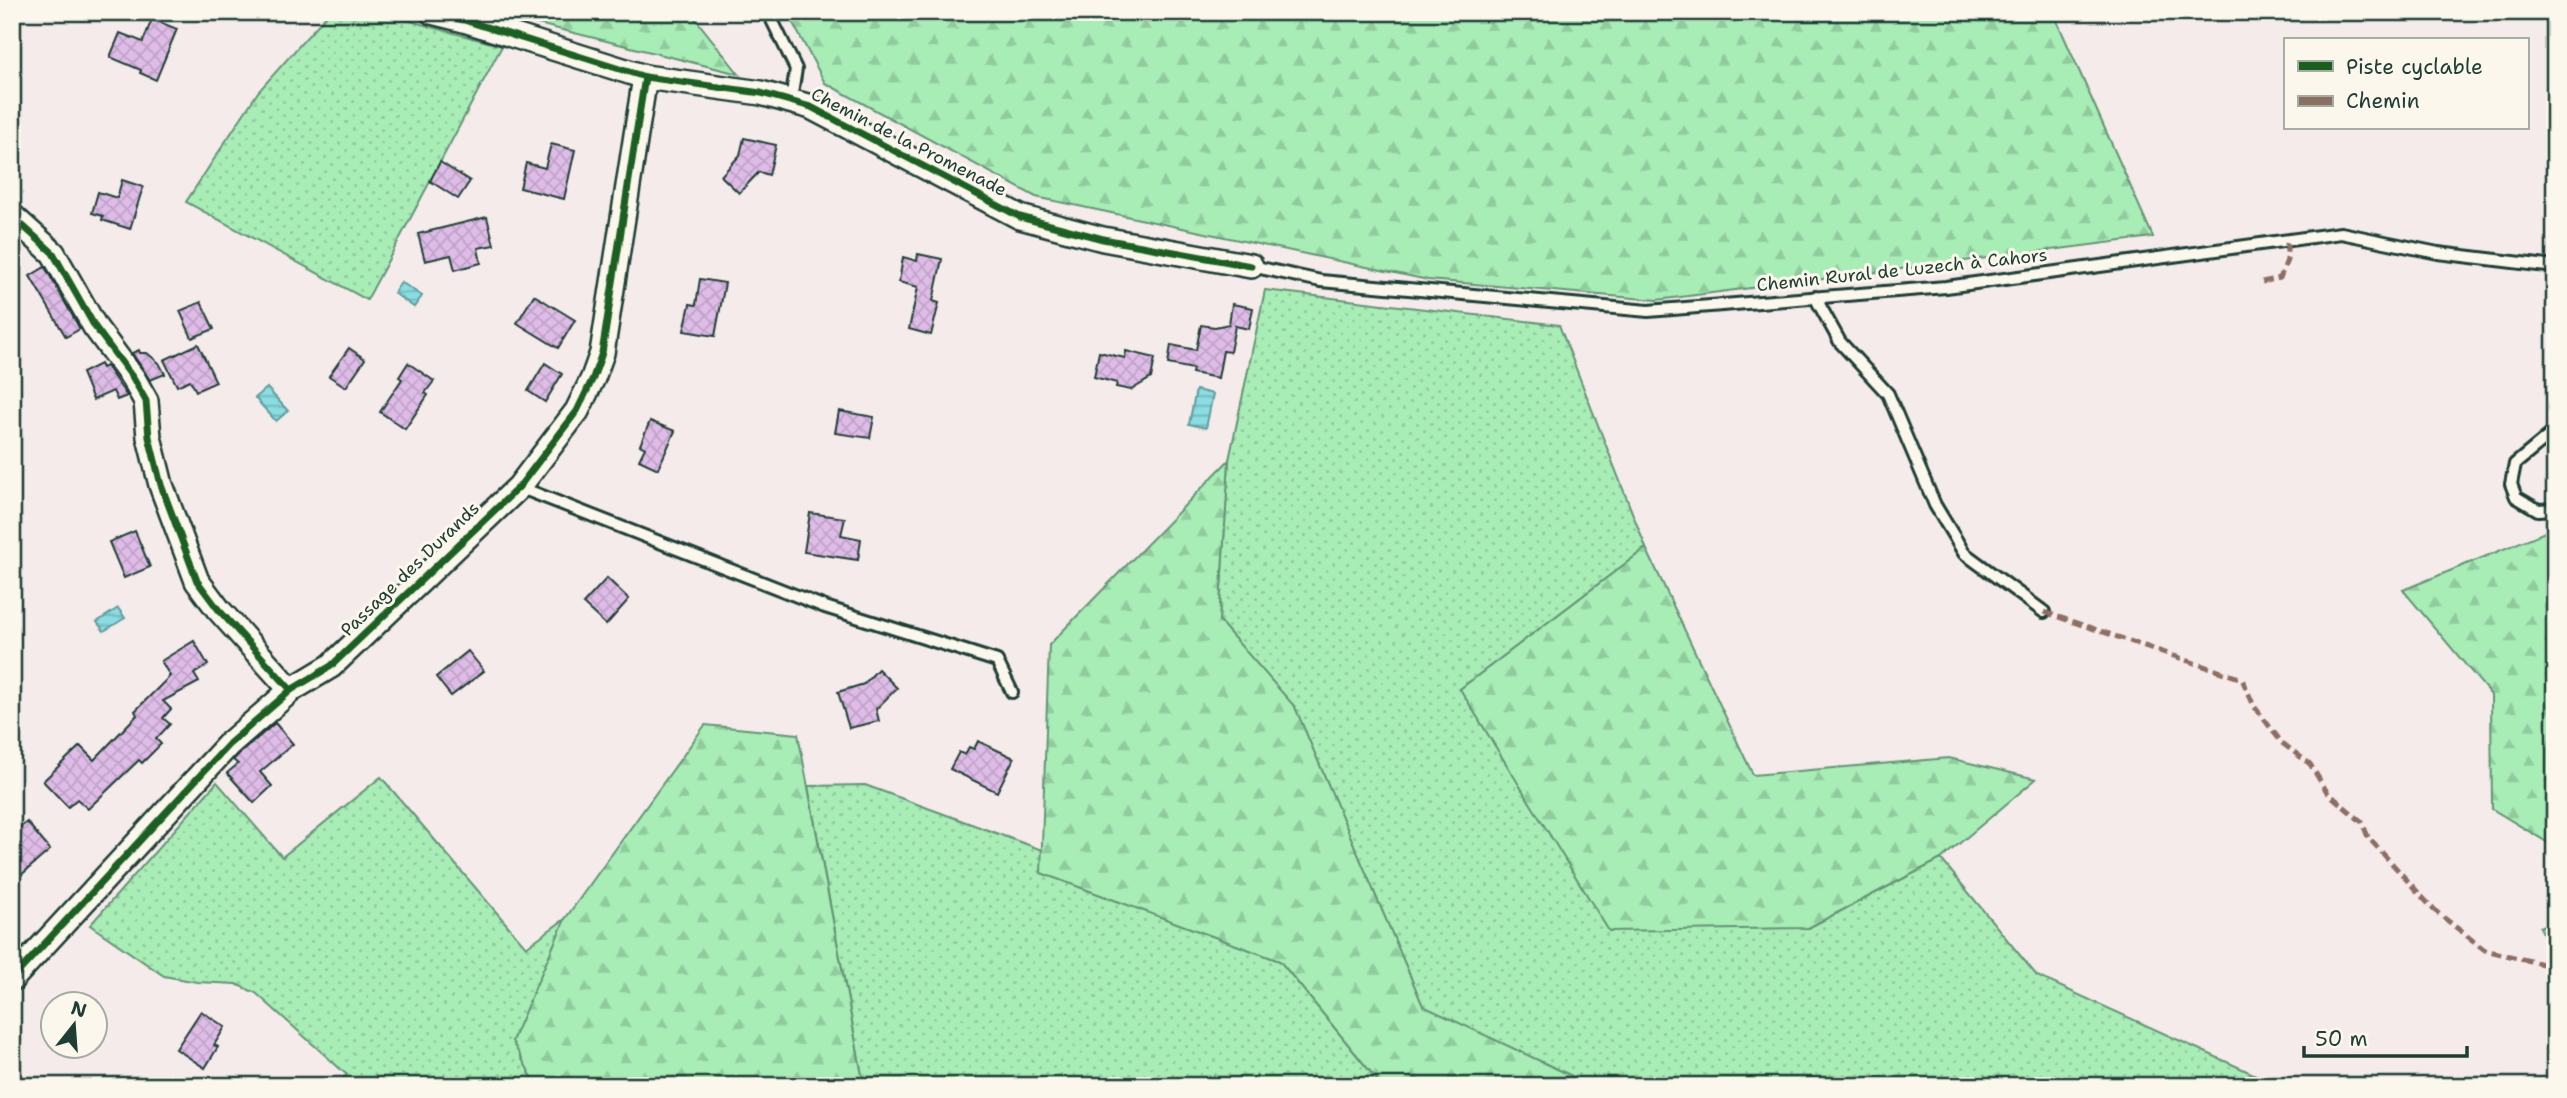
<svg xmlns="http://www.w3.org/2000/svg" width="2567" height="1098" font-family="'Shantell Sans',sans-serif">
  <style>
    .grass { fill: url(#grass-dots); stroke: #649475; stroke-width: 2 }
    .forest { fill: url(#forest-firs); stroke: #649475; stroke-width: 2 }
    .water { fill: url(#water-rules); stroke: #609d9d; stroke-width: 2 }
    .building { fill: url(#building-cross-hatch); stroke: #1f3d34; stroke-width: 2 }
    .lines { fill: none; stroke-linecap: round; stroke-linejoin: round }
    .lane-casing { stroke: #1f3d34; stroke-width: 16 }
    .street-casing { stroke: #1f3d34; stroke-width: 28 }
    .lane { stroke: #fbf7ec; stroke-width: 10 }
    .street { stroke: #fbf7ec; stroke-width: 23 }
    .quiet { stroke: #8d6e63; stroke-width: 5; stroke-dasharray: 10 5; stroke-linecap: butt }
    .cycleway-casing { stroke: #fbf7ec; stroke-width: 11 }
    .cycleway { stroke: #1b5e20; stroke-width: 7 }
    .labels { text-anchor: middle; stroke-width: 6; stroke-linejoin: round; paint-order: stroke }
    .street-label { font-size: 18px; fill: #1f3d34; stroke: #fbf7ec }
  </style>
  <defs>
    <pattern id="grass-dots" width="8" height="8" patternUnits="userSpaceOnUse" patternTransform="scale(1.75)"><rect width="8" height="8" fill="#a8ecb6"/><path d="M2 2h.1M6 6h.1" fill="none" stroke="#90cb9d" stroke-width="1.8" stroke-linecap="round"/></pattern>
    <pattern id="forest-firs" width="22" height="20" patternUnits="userSpaceOnUse" patternTransform="scale(1.75)"><rect width="22" height="20" fill="#a8ecb6"/><path d="M5 1l3.5 6h-7zM16 11l3.5 6h-7z" fill="#90cb9d"/></pattern>
    <pattern id="water-rules" width="6" height="5" patternUnits="userSpaceOnUse" patternTransform="scale(1.75)"><rect width="6" height="5" fill="#8bdde3"/><path d="M0 2.5h6" fill="none" stroke="#71b4b9"/></pattern>
    <pattern id="building-cross-hatch" width="8" height="8" patternUnits="userSpaceOnUse" patternTransform="scale(1.75)"><rect width="8" height="8" fill="#dfbce7"/><path d="M0 0l8 8M0 8l8-8" fill="none" stroke="#bfa2c7"/></pattern>
  </defs>
  <rect width="100%" height="100%" fill="#f5ebeb"/>
  <filter id="ink" filterUnits="userSpaceOnUse"><feTurbulence type="fractalNoise" baseFrequency=".0143" numOctaves="2"/><feDisplacementMap in="SourceGraphic" scale="14" xChannelSelector="R" yChannelSelector="G"/><feConvolveMatrix kernelMatrix="1 2 1 2 8 2 1 2 1" color-interpolation-filters="sRGB"/></filter>
  <g filter="url(#ink)">
    <g class="grass">
      <path d="M329 12H377L502 46 367 300 186 202 258 92Z"/>
      <path d="M1265 290 1559 325 1646 548 1460 689 1808 928 1941 859 2037 976 2280 1086H1585L1572 1076 1423 1007 1295 708 1219 621 1229 460Z"/>
      <path d="M381 777 526 947 565 919 513 1041 537 1086H333L347 1075 256 993 236 984 197 982 164 976 90 925 217 782 282 857Z"/>
      <path d="M865 785 1042 850V873L1280 961 1382 1086H864L808 786Z"/>
      <path d="M2555 921V958L2540 927Z"/>
    </g>
    <g class="forest">
      <path d="M490 12H690L739 74Z"/>
      <path d="M787 12H2053L2153 237 1657 300 1428 280 1036 197 825 83Z"/>
      <path d="M1229 460 1219 621 1295 707 1423 1006 1572 1076 1585 1086H1382L1280 961 1041 873 1049 645Z"/>
      <path d="M2555 528V847L2492 809 2491 695 2403 590Z"/>
      <path d="M1646 548 1753 775 1949 758 2036 779 1941 859 1808 928 1609 931 1460 689Z"/>
      <path d="M705 725 798 734 864 1086H537L512 1041 565 919Z"/>
    </g>
    <g class="water">
      <path d="M401 282 422 296 414 307 394 293Z"/>
      <path d="M267 388 288 411 276 421 255 398Z"/>
      <path d="M1196 390 1213 394 1206 428 1189 424Z"/>
      <path d="M118 608 125 618 104 631 97 622Z"/>
    </g>
    <g class="building">
      <path d="M152 19 177 29 156 80 140 73 141 70 110 57 120 33 143 42Z"/>
      <path d="M744 138 776 145 769 175 759 172 739 193 721 176 740 155Z"/>
      <path d="M551 144 575 150 564 199 520 188 526 163 545 168Z"/>
      <path d="M440 162 470 181 458 199 430 181Z"/>
      <path d="M122 180 143 187 130 229 102 220 103 216 92 213 98 192 117 198Z"/>
      <path d="M487 217 494 245 478 248 481 263 455 270 451 255 425 261 418 234Z"/>
      <path d="M918 254 942 259 933 301 939 303 931 335 909 329 918 287 899 282 903 257 917 261Z"/>
      <path d="M45 267 80 329 66 337 30 276Z"/>
      <path d="M700 279 725 283 715 336 684 331 690 304 696 305Z"/>
      <path d="M534 295 575 320 558 348 517 323Z"/>
      <path d="M201 302 214 329 192 338 180 311Z"/>
      <path d="M1232 304 1253 308 1249 329 1235 326 1230 352 1223 351 1218 378 1192 373 1193 369 1168 364 1171 345 1196 350 1201 325 1215 327 1229 324Z"/>
      <path d="M198 344 216 382 196 391 190 380 177 386 164 360Z"/>
      <path d="M349 348 365 359 346 387 329 376Z"/>
      <path d="M139 350 140 353H147L159 363 165 374 150 380 132 353Z"/>
      <path d="M1126 351 1155 358 1151 378 1131 390 1116 387 1117 383 1094 377 1099 352 1125 358Z"/>
      <path d="M408 363 434 381 425 393 428 395 405 429 380 412 402 379 399 377Z"/>
      <path d="M545 363 562 374 545 402 528 391Z"/>
      <path d="M100 364 102 368 106 366 127 396 117 400 113 391 93 400 82 373Z"/>
      <path d="M839 411 874 417 870 438 835 433Z"/>
      <path d="M650 421 675 431 658 469 639 460 645 448 640 445Z"/>
      <path d="M810 513 845 518 841 535 861 539 858 560 804 552Z"/>
      <path d="M135 531 150 567 124 578 109 542Z"/>
      <path d="M607 578 629 599 606 625 583 604Z"/>
      <path d="M194 641 208 665 194 674 199 682 163 701 171 709 163 718 170 724 156 739 161 744 142 763 139 760 88 809 77 799 68 807 43 781 80 746 94 760 137 715 135 711 170 676 161 661Z"/>
      <path d="M468 651 484 671 451 696 436 677Z"/>
      <path d="M878 669 897 688 876 709 879 721 849 728 838 692 864 684Z"/>
      <path d="M275 723 293 744 260 772 272 786 254 803 227 773 238 764 233 760 239 754Z"/>
      <path d="M978 741 1014 758 997 792 950 769 959 752 965 755 969 747 974 749Z"/>
      <path d="M27 822 50 850 12 883V834Z"/>
      <path d="M201 1011 225 1027 214 1045 218 1047 205 1068 176 1049Z"/>
    </g>
    <g class="lines">
      <g class="lane-casing">
        <g id="lane">
          <path d="M768 12 796 69 791 100"/>
          <path d="M1251 266 1321 281 1648 311 1946 287 2341 233 2438 253 2555 267"/>
          <path d="M1815 297 1840 342 1888 394 1935 505 1964 553 2044 612"/>
          <path d="M2555 431 2515 464 2511 484 2516 497 2538 510 2555 509"/>
          <path d="M519 487 825 607 997 661 1012 692"/>
        </g>
      </g>
      <g class="street-casing">
        <g id="street">
          <path d="M432 12 464 20 645 77 761 93 811 107 1020 217 1103 239 1251 266"/>
          <path d="M12 216 53 253 95 327 133 378 146 401 149 437 161 485 197 581 218 609 291 690"/>
          <path d="M12 979 229 744 291 690 331 666 519 487 577 411 593 378 602 353 645 77"/>
        </g>
      </g>
      <use href="#lane" class="lane"/>
      <use href="#street" class="street"/>
      <g class="quiet">
        <path d="M2262 282 2280 278 2287 260V241"/>
        <path d="M2044 612 2242 679 2254 706 2282 743 2310 764 2327 792 2362 822 2368 837 2434 910 2485 950 2555 967"/>
      </g>
      <g class="cycleway-casing">
        <g id="cycleway">
          <path d="M432 12 464 20 645 77 761 93 811 107 1020 217 1103 239 1251 266"/>
          <path d="M12 216 53 253 95 327 133 378 146 401 149 437 161 485 197 581 218 609 291 690"/>
          <path d="M12 979 229 744 291 690 331 666 519 487 577 411 593 378 602 353 645 77"/>
        </g>
      </g>
      <use href="#cycleway" class="cycleway"/>
    </g>
  </g>
  <g class="labels">
    <g class="street-label">
      <text transform="translate(909 142) rotate(27)" y="6">Chemin de la Promenade</text>
      <text transform="translate(1902 270) rotate(-6)" y="6">Chemin Rural de Luzech à Cahors</text>
      <text transform="translate(410 569) rotate(-44)" y="6">Passage des Durands</text>
    </g>
  </g>
  <rect width="2567" height="1098" fill="none" stroke="#fbf7ec" stroke-width="42"/>
  <rect x="21" y="21" width="2525" height="1056" fill="none" stroke="#1f3d34" stroke-width="2.5" filter="url(#ink)"/>
  <rect x="2284" y="38" width="245" height="91" fill="#fbf7ec" stroke="#a3ada2" stroke-width="2"/>
  <rect x="2298" y="61" width="35" height="10" fill="#1b5e20" stroke="#a3ada2" stroke-width="2"/>
  <text x="2346" y="74" font-size="21" fill="#1f3d34">Piste cyclable</text>
  <rect x="2298" y="96" width="35" height="10" fill="#8d6e63" stroke="#a3ada2" stroke-width="2"/>
  <text x="2346" y="108" font-size="21" fill="#1f3d34">Chemin</text>
  <g transform="translate(74 1025) rotate(17)"><circle r="33" fill="#fbf7ec" stroke="#a3ada2" stroke-width="2"/>
  <path d="M0-5L12 26L0 18L-12 26Z" fill="#1f3d34"/>
  <text y="-10" font-size="19" font-weight="bold" text-anchor="middle" fill="#1f3d34">N</text>
  </g>
  <path d="M2304 1046v10h163v-10" fill="none" stroke="#1f3d34" stroke-width="3.5"/>
  <text x="2315" y="1046" font-size="21" fill="#1f3d34" stroke="#fbf7ec" stroke-width="5" paint-order="stroke">50 m</text>
</svg>
